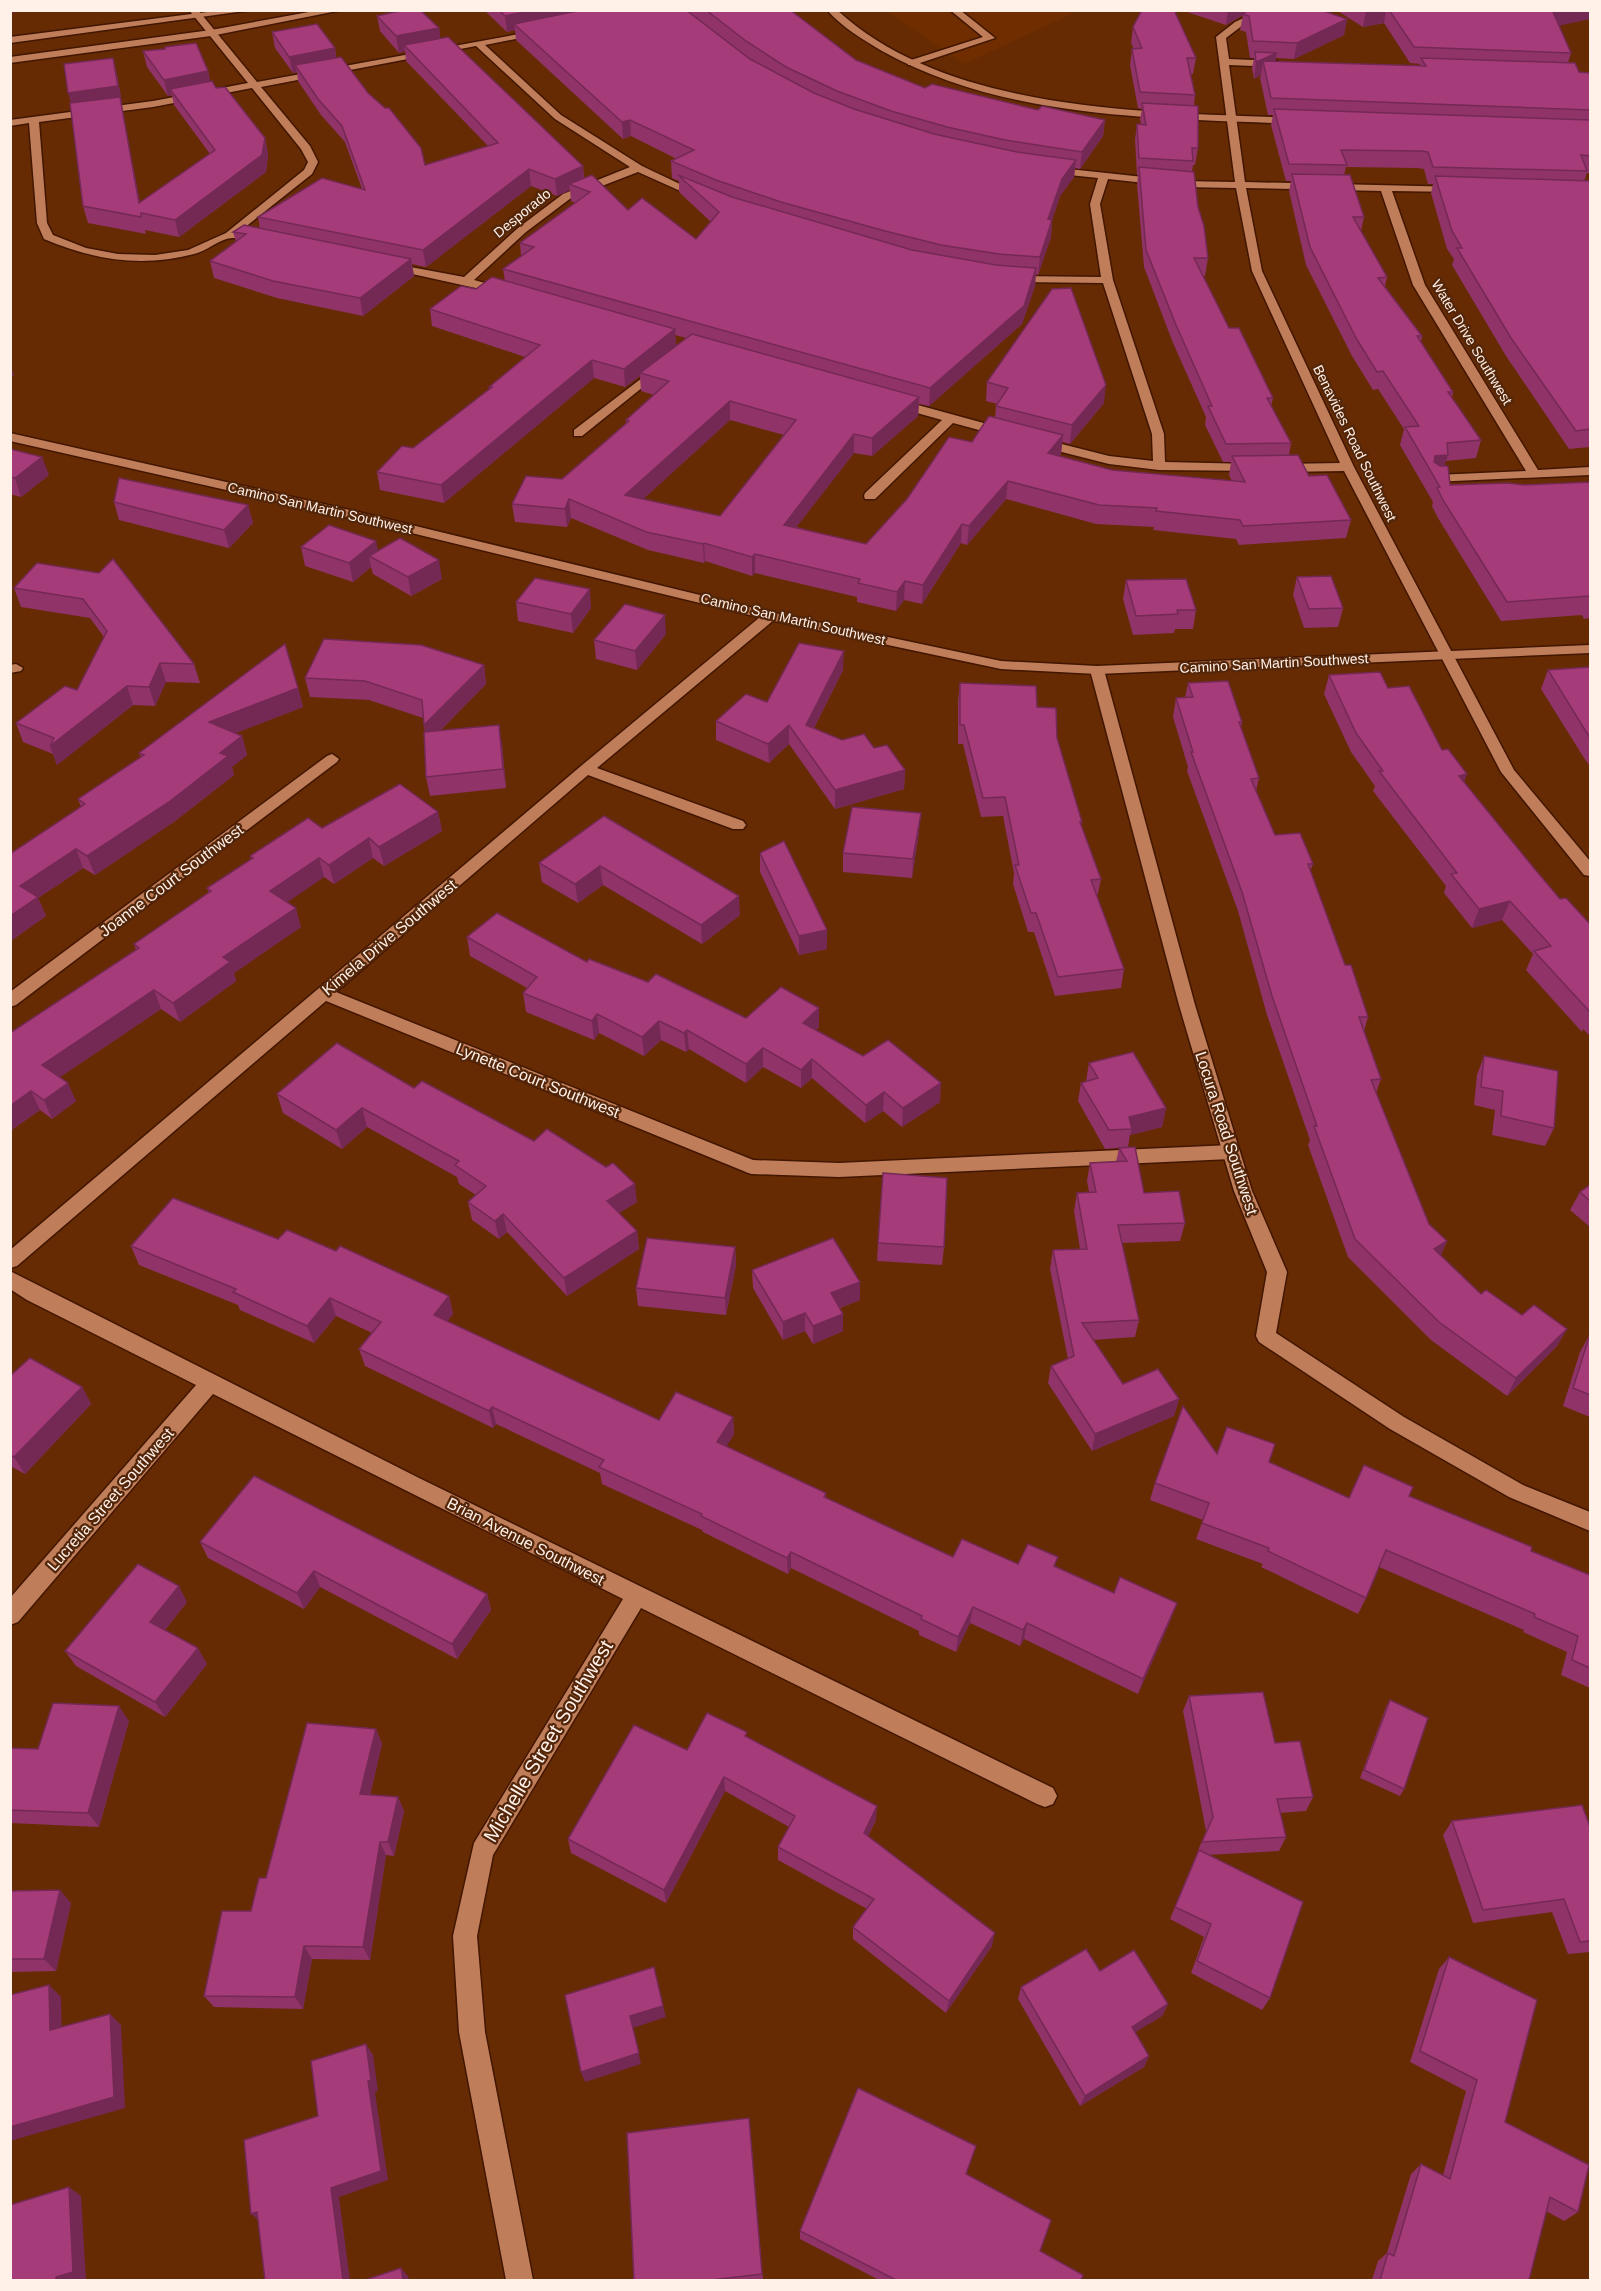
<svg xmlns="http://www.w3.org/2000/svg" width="1601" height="2291" font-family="Helvetica,sans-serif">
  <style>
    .built { fill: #702e00 }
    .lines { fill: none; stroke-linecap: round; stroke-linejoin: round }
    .service-casing { stroke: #421600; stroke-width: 3 }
    .minor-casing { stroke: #421600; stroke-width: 3 }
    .tertiary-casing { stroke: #421600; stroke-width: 3 }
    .service { fill: #c07d5a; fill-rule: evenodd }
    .minor { fill: #c07d5a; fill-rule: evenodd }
    .tertiary { fill: #c07d5a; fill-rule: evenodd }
    .wall { fill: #8f3368; fill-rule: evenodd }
    .shaded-wall { fill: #742955 }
    .building { fill: #a63b79; stroke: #742955; stroke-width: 1.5; fill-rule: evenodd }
    .labels { text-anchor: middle; stroke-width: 4.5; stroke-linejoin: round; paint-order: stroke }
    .far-street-label { font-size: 14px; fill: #fff0e8; stroke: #53260a }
    .street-label { font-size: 16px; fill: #fff0e8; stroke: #53260a }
    .near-street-label { font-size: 20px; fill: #fff0e8; stroke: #53260a }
  </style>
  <rect width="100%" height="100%" fill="#662b03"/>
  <path class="built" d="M886 11H1078L964 64Z"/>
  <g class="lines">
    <g class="service-casing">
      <g id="service">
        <path d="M950 10H960L995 38 914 65H908V61L983 37Z"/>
        <path d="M1231 1145 1237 1147 1240 1152 1237 1157 1231 1159 839 1177 752 1174 746 1172 743 1167 746 1162 752 1160 839 1163Z"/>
      </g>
    </g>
    <g class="minor-casing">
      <g id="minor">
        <path d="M189 10H198L257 82 541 30V34L485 45 561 115 642 166 705 196 696 198 638 172 571 198 526 232 474 280 507 289V293L503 294 385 268V264L389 263 464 277 518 228 563 194 630 167 555 119 476 46 261 87 310 146 318 162 312 174 239 232 260 237V241C250 243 242 237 232 238 219 239 207 251 194 254 142 268 93 260 44 239L37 223 29 123 10 126V120L153 101 248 83ZM252 88 301 149 308 162 304 170 226 233 188 250 155 255 118 254 86 248 53 235 47 223 39 122 153 107Z"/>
        <path d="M1261 10H1276L1247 22 1226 38 1229 59 1277 61 1282 64 1277 67 1229 65 1245 182 1461 187 1462 189 1457 192 1392 191 1425 285 1538 470 1590 467V475L1432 482 1430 479 1436 475 1526 471 1413 285 1381 191 1246 188 1262 271 1354 467 1514 770 1590 861V876L1584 875 1501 772 1344 471 1281 472 1275 468 1281 464 1340 463 1252 271 1236 188 1181 187 1108 179 1100 204 1113 280 1164 434 1165 462 1253 464 1259 468 1257 471 1159 470 1109 464 1034 445 1032 442 1038 438 1109 456 1153 461 1152 434 1103 283 1012 282 1006 279 1012 276 1101 277 1090 204 1098 178 1050 173 1045 170 1050 167 1181 181 1235 182 1216 37 1235 22Z"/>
        <path d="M659 365 665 369 663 371 582 436H574V430Z"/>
        <path d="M896 399 1009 430 1011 433 1005 437 953 423 875 499H865L864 496 865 493 942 420 892 406 890 403Z"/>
        <path d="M770 612 775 613 777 616 775 619 597 768 743 821 746 825 743 829H733L588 775 336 992 758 1162 761 1167 758 1172 752 1174 746 1172 326 1001 17 1266 10 1268V1250L581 766 765 613Z"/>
        <path d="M16 664 23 668 21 671 10 673V665Z"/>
        <path d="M1097 666 1104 670 1195 1005 1252 1191 1287 1272 1276 1333 1404 1417 1523 1485 1590 1512V1531L1509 1497 1390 1429 1259 1342 1256 1336 1267 1272 1234 1191 1179 1005 1090 670Z"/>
        <path d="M332 754 339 759 337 762 16 1005 10 1007V992L327 756Z"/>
        <path d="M10 1271 419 1478 1053 1788 1057 1796 1053 1804 1045 1807 1037 1804 641 1608 493 1855 477 1936 485 2032 533 2280H506L459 2032 453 1936 474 1843 623 1599 213 1394 18 1622 10 1625V1598L196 1385 27 1300 10 1289Z"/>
      </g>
    </g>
    <g class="tertiary-casing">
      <g id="tertiary">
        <path d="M223 10H252L10 43V37Z"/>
        <path d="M320 10H342L211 36 10 63V57L211 30Z"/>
        <path d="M827 10H837C950 114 1151 112 1296 118L1301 121 1296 124C1158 118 1005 120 882 51 862 39 843 28 827 10Z"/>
        <path d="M10 433 354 511 770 612 1001 661 1097 666 1590 645V653L1097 674 1001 669 770 620 354 519 10 441Z"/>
      </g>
    </g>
    <use href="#service" class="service"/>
    <use href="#minor" class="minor"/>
    <use href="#tertiary" class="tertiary"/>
  </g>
  <g class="wall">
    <path d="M484 10H790L856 60 925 88 1038 110 1105 120 1103 136 1080 169 1075 168 1074 177 1060 196 1052 220 1051 237 1038 275 1036 274 1035 286 1022 324 929 406 919 404 918 416 872 456 854 453 796 527 866 544 972 442 995 418 996 406 997 404 986 401 987 382 1104 403 1070 444 1062 442 1061 454 1059 456 1112 470 1232 481 1229 475 1231 462H1223L1205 425 1206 417 1173 343 1144 267 1137 184 1138 175H1137L1135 140 1137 124H1141L1140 119 1142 109 1138 108 1130 65 1132 49H1134L1131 43 1133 27 1196 58 1193 74H1190L1195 95 1194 106 1198 148 1195 165H1193L1192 172 1208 258 1205 276H1203L1229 328 1273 398 1271 406 1291 443 1289 456 1351 520 1346 538 1239 545 1236 539 1153 530 1154 527 1096 524 1006 499 967 545 961 543 922 604 904 600 896 611 857 602V597L755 573 752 576 705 561 704 563 648 550 571 518 567 527 515 522 512 504 562 479 626 423V420L654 395 641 391 640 376 625 387 594 378 444 503 380 490 377 472 413 448 490 389 489 387 525 357 432 326 430 309 476 289 505 281 503 269 521 256 520 243 575 203 571 201 570 190 557 196 531 186 426 267 412 264 414 276 363 316 277 298 214 278 210 261 236 242 233 232 260 229 258 217 362 189 345 142 321 115 298 81 297 72 293 73 275 48 272 32 335 48 336 57 368 93 425 165 488 146 406 61 405 51 399 53 380 31 377 16 439 28 440 38 583 166 584 178 628 210 696 239 711 222 679 192V181L672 178 671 161 677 159 631 136 623 139 516 40 515 30 507 32ZM675 335 686 338 676 345ZM730 420 784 435 720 516 643 499Z"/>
    <path d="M1181 10H1321L1347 19 1344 35 1294 59 1276 58 1275 62 1419 66 1420 64 1410 63 1384 23 1363 27 1336 10H1590L1559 26 1571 53 1568 63 1579 72 1590 73V173H1587L1584 181H1590V447L1569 449 1506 356 1452 265 1454 259 1447 249 1431 193 1433 184H1428L1424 169 1417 168 1346 167 1344 175 1364 217 1361 231 1387 277 1385 286 1422 336 1421 342 1453 392 1452 397 1481 440 1476 458 1446 461 1444 466 1450 485H1524L1590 482V618L1584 619 1582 615 1501 621 1438 518 1432 506 1433 502 1400 445 1404 429 1378 389 1373 390 1352 356 1306 265 1289 191 1291 181H1286L1271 125 1273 115H1268L1260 78 1261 75 1254 79 1252 68 1254 58H1250L1246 32 1240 30 1243 15 1226 25Z"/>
    <path d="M143 51 208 71 210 81 216 88 265 138 268 155 266 172 179 237 145 230 146 234 88 223 83 206 71 103 113 58 117 75 122 103H121L140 203 210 154 174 105 172 95 168 96 147 67Z"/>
    <path d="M10 449 49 475 21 497 10 494Z"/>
    <path d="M114 502 248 505 253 523 229 548 119 520Z"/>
    <path d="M301 547 378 550 442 579 411 596 373 574 371 567 353 582 305 566Z"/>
    <path d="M37 563 194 664 200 683 166 682 155 706 133 705 57 765 53 754 23 742 16 723 77 690 104 637 90 618 21 607 14 588Z"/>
    <path d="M1297 577 1343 608 1338 627 1304 628 1293 595Z"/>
    <path d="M1126 580 1196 610 1193 629H1175L1174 633 1133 635 1123 599Z"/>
    <path d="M516 602 591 608 573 633 518 621Z"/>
    <path d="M666 634 637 670 596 659 594 640Z"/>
    <path d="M484 665 486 684 441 730 502 744 506 788 430 796 426 777 425 732 423 718 369 700 310 697 305 678Z"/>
    <path d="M1590 667V766L1584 758 1541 689 1548 670Z"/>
    <path d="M843 670 814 728 842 740 874 748 905 770 904 789 835 809 789 744 769 763 716 740V721L767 702Z"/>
    <path d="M1329 675 1388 688 1442 750 1464 782 1533 867 1560 899 1590 924V1036L1583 1029 1582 1032 1526 970 1533 954 1502 920 1472 928 1444 893 1446 886 1373 791 1375 786 1351 752 1324 694Z"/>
    <path d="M960 683 1037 707 1057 738 1082 822 1081 826 1101 879 1097 898 1124 969 1121 988 1055 996 1034 932H1028L1013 884 1014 873 1003 816 981 817 963 744H958V702Z"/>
    <path d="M1188 683 1242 722 1241 727 1259 778 1256 791 1275 835 1313 864 1310 871 1345 965 1368 1017 1364 1031 1381 1079 1376 1093 1429 1224 1447 1241 1441 1255 1481 1294 1522 1315 1567 1329 1557 1346 1507 1396 1431 1340 1348 1257 1308 1145 1310 1140 1267 1015 1238 911 1187 771 1188 767 1173 717 1176 698H1185Z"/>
    <path d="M298 688 303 707 235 733 242 736 247 755 232 767 234 775 175 821 95 875 83 868 38 898 46 916 12 940 10 939V854L81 807 78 799 141 757 139 753Z"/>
    <path d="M438 812 442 831 384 866 373 858 334 884 324 877 287 902 301 927 234 973 236 981 180 1022 161 1009 60 1077 76 1101 52 1119 40 1110 10 1131V1033L136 950 134 944 209 893 207 888 251 859 250 856 322 828Z"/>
    <path d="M604 816 740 915 702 944 603 885 578 903 542 882 539 863Z"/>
    <path d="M919 832 912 878 843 872V853Z"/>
    <path d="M760 853 827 949 799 955 760 872Z"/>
    <path d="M467 937 587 962 648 982 746 1018 819 1008V1027L816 1030 940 1102 902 1127 883 1111 865 1123 812 1078 801 1088 763 1067 746 1083 689 1049 686 1052 661 1040 644 1056 599 1033 594 1040 526 1012 523 993 527 988 470 956Z"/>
    <path d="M1484 1056 1554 1128 1545 1146 1492 1135 1495 1110 1474 1105 1477 1075Z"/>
    <path d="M1089 1063 1166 1108 1162 1127 1130 1135 1128 1147 1105 1149 1078 1101 1081 1083 1086 1081Z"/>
    <path d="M414 1088 637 1202 619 1213 637 1231 639 1249 567 1296 507 1232 499 1239 472 1220 468 1202 476 1195 459 1184 457 1177 367 1127 342 1149 283 1113 277 1094Z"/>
    <path d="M1119 1148 1144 1193 1185 1223 1180 1241 1122 1243 1139 1320 1135 1337 1093 1340 1123 1384 1179 1399 1174 1416 1092 1451 1048 1383 1051 1366 1068 1359 1050 1269 1053 1250 1080 1249 1074 1211 1077 1193 1089 1192 1087 1181 1090 1163 1116 1162Z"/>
    <path d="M1590 1185V1227L1570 1210 1580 1192Z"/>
    <path d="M278 1239 336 1251 449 1296 453 1314 447 1321 659 1420 733 1417 734 1434 726 1446 826 1493V1498L953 1557 1018 1564 1056 1567 1171 1619 1138 1694 1024 1639 1020 1646 970 1623 956 1652 919 1635V1631L791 1568 788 1574 703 1532 702 1530 602 1484 600 1473 496 1424 493 1428 365 1366 359 1349 372 1333 336 1316 314 1343 240 1310 238 1305 139 1265 131 1246Z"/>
    <path d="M878 1243 944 1247 942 1265 877 1261Z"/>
    <path d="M735 1247 736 1265 726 1315 638 1306 636 1288Z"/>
    <path d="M752 1270 860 1300 840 1308 843 1331 813 1344 805 1331 783 1340 753 1288Z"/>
    <path d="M1590 1334V1417L1563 1406 1580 1352Z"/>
    <path d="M10 1376 82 1387 91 1404 25 1474 10 1466Z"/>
    <path d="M1217 1454 1269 1462 1349 1498 1409 1496 1531 1551 1590 1575V1688L1561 1675 1567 1652 1523 1632 1524 1630 1379 1567 1366 1598 1358 1614 1261 1567 1263 1564 1196 1539 1203 1520 1150 1500 1155 1483Z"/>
    <path d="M200 1542 487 1594 491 1610 457 1659 320 1587 304 1609 208 1558Z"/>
    <path d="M187 1602 165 1630 207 1664 165 1717 76 1666 65 1651Z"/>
    <path d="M1189 1696 1275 1743 1313 1797 1306 1811 1280 1813 1286 1837 1279 1851 1207 1855 1270 1998 1262 2010 1191 1973 1204 1937 1170 1919 1206 1831 1183 1711Z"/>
    <path d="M1390 1700 1404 1789 1400 1796 1360 1778 1386 1707Z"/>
    <path d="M129 1721 99 1827 10 1823V1748L38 1749Z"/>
    <path d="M376 1729 382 1744 370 1795 398 1797 404 1811 394 1856 386 1855 370 1960 312 1959 303 2009 214 2007 204 1996 251 1911Z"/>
    <path d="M748 1738 876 1820 868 1836 992 1946 946 2013 853 1939V1927L867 1909 778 1860V1847L789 1827 725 1791 666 1903 571 1853 568 1839 687 1750Z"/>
    <path d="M1452 1821 1590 1827V1952L1568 1954 1552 1912 1473 1923 1443 1835Z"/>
    <path d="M10 1891 71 1903 56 1971 10 1972Z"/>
    <path d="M1449 1957 1505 2122 1578 2212 1564 2221 1546 2211 1529 2280H1372L1378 2261 1387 2253 1411 2174 1421 2164 1443 2175 1466 2091 1410 2062 1439 1969Z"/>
    <path d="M1021 1987 1168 2004 1162 2016 1135 2032 1149 2056 1144 2067 1080 2106 1018 1999Z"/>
    <path d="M749 2118 763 2280H634Z"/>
    <path d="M973 2155 966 2175 1040 2251 1081 2280H879L800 2239V2231Z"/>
  </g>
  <g class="shaded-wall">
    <path d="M10 10H32L10 13Z"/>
    <path d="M534 10H617L514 24 515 30 507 32 505 16Z"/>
    <path d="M1228 10H1258L1243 15 1226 25Z"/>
    <path d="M1371 10H1386L1384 23 1363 27 1366 11Z"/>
    <path d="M1562 10H1590V19L1549 28 1553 12Z"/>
    <path d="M1347 19 1344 35 1294 59 1297 43Z"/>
    <path d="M439 28 441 44 404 45 405 51 399 53 396 36Z"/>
    <path d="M335 48 337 64 295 65 297 72 293 73 289 57Z"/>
    <path d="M1277 53 1274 69 1263 61 1261 75 1254 79 1256 62Z"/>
    <path d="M113 58 117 75 122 103H121L142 213 139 203 73 109 68 93Z"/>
    <path d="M208 71 212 88 170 89 172 95 168 96 164 80Z"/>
    <path d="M630 120 631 136 623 139 622 122Z"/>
    <path d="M1105 120 1103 136 1080 169 1082 152Z"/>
    <path d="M265 138 268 155 266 172 179 237 175 220Z"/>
    <path d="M1076 160 1074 177 1060 196 1047 236 1048 219 1062 179Z"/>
    <path d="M583 166 584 183 569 184 570 190 557 196 555 179Z"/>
    <path d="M529 169 531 186 426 267 423 250Z"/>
    <path d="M1052 220 1051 237 1038 275 1040 257Z"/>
    <path d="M411 259 414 276 363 316 360 298Z"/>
    <path d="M1036 268 1035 286 1022 324 929 406 930 388Z"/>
    <path d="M675 329 676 347 640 373V376L625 387 624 369Z"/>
    <path d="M592 360 594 378 444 503 441 485Z"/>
    <path d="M10 364 14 375 10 377Z"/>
    <path d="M1106 385 1104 403 1070 444 1072 425Z"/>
    <path d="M919 397 918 416 872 456V438Z"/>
    <path d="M730 401V420L627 514 625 495Z"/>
    <path d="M854 434V453L784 543V525Z"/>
    <path d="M1063 435 1061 454 1046 471 1048 453Z"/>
    <path d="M1448 455 1442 473 1431 472 1435 456Z"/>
    <path d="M42 457 49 475 21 497 15 478Z"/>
    <path d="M1008 481 1006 499 967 545 969 526Z"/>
    <path d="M569 499 571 518 567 527 565 509Z"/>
    <path d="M248 505 253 523 229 548 224 530Z"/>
    <path d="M962 524 961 543 922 604 923 585Z"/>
    <path d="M376 541 380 559 369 556 371 567 353 582 349 563Z"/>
    <path d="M704 543 705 561 704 563 703 544Z"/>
    <path d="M755 554V573L752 576V557Z"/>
    <path d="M439 560 442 579 411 596 408 577Z"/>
    <path d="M905 581 904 600 896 611 897 592Z"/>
    <path d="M590 589 591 608 573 633 571 614Z"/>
    <path d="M665 615 666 634 637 670 635 651Z"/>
    <path d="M844 651 843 670 806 744V725Z"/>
    <path d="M160 663 166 682 155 706 149 687Z"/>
    <path d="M484 665 486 684 427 744 424 725Z"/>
    <path d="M127 686 133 705 57 765 50 746Z"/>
    <path d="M298 688 303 707 215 741 209 722Z"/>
    <path d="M499 725 502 744 506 788 503 769Z"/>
    <path d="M789 725V744L769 763 768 744Z"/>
    <path d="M242 736 247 755 232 767 234 775 175 821 95 875 87 856Z"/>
    <path d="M905 770 904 789 835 809V790Z"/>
    <path d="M1467 774 1460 794 1459 776Z"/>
    <path d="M438 812 442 831 384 866 379 847Z"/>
    <path d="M921 813 919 832 912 878 913 859Z"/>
    <path d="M369 838 373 858 334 884 329 865Z"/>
    <path d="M76 849 83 868 38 898 46 916 12 940 10 937V916L20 886Z"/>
    <path d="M319 858 324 877 276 910 270 891Z"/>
    <path d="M600 866 603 885 578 903 575 884Z"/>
    <path d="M739 896 740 915 702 944 701 925Z"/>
    <path d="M1510 901 1502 920 1472 928 1479 909Z"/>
    <path d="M296 908 301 927 234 973 236 981 180 1022 173 1003 223 957Z"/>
    <path d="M827 930V949L799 955V936Z"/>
    <path d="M154 990 161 1009 51 1083 42 1065Z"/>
    <path d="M819 1008V1027L803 1042V1023Z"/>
    <path d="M597 1014 599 1033 594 1040 592 1021Z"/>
    <path d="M659 1021 661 1040 644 1056 642 1037Z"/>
    <path d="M687 1030 689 1049 686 1052 684 1033Z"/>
    <path d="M763 1048V1067L746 1083V1064Z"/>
    <path d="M812 1059V1078L801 1088V1070Z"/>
    <path d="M68 1083 76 1101 52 1119 44 1100Z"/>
    <path d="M941 1083 940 1102 902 1127 903 1108Z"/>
    <path d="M31 1091 40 1110 10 1131V1106Z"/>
    <path d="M884 1092 883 1111 865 1123 866 1105Z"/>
    <path d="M362 1108 367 1127 342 1149 336 1130Z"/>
    <path d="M1166 1108 1162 1127 1130 1135 1132 1129 1129 1117Z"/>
    <path d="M635 1184 637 1202 609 1219 607 1201Z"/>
    <path d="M503 1214 507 1232 499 1239 495 1221Z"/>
    <path d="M637 1231 639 1249 567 1296 564 1278Z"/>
    <path d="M1447 1241 1439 1259 1434 1249Z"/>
    <path d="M735 1247 736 1265 726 1315 725 1298Z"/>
    <path d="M860 1282V1300L831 1311V1293Z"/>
    <path d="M449 1296 453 1314 438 1333 434 1315Z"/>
    <path d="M330 1298 336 1316 314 1343 307 1326Z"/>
    <path d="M805 1313V1331L783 1340V1322Z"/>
    <path d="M843 1314V1331L813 1344V1326Z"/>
    <path d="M1567 1329 1557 1346 1507 1396 1516 1378Z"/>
    <path d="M82 1387 91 1404 25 1474 14 1457Z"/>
    <path d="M1179 1399 1174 1416 1092 1451 1095 1434Z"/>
    <path d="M492 1407 496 1424 493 1428 489 1411Z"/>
    <path d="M733 1417 734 1434 719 1459 717 1442Z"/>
    <path d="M791 1552V1568L788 1574 787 1558Z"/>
    <path d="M314 1571 320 1587 304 1609 297 1593Z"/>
    <path d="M179 1586 187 1602 159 1637 150 1622Z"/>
    <path d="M487 1594 491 1610 457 1659 452 1644Z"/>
    <path d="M1177 1603 1171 1619 1138 1694 1143 1679Z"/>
    <path d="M973 1607 970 1623 956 1652 958 1637Z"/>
    <path d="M1027 1623 1024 1639 1020 1646 1023 1630Z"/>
    <path d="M198 1648 207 1664 165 1717 155 1702Z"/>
    <path d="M119 1706 129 1721 99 1827 88 1813Z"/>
    <path d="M376 1729 382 1744 367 1808 360 1794Z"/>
    <path d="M724 1777 725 1791 666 1903 664 1890Z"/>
    <path d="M398 1797 404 1811 394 1856 388 1842Z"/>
    <path d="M877 1806 876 1820 863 1846 864 1833Z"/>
    <path d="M380 1842 386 1855 370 1960 363 1947Z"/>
    <path d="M60 1890 71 1903 56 1971 44 1959Z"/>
    <path d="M995 1933 992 1946 946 2013 949 2001Z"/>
    <path d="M304 1946 312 1959 303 2009 295 1997Z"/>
    <path d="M49 1985 61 1997 62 2041 50 2030Z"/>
    <path d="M1168 2004 1162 2016 1126 2038 1132 2027Z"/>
    <path d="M663 2006 666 2017 633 2028 641 2064 585 2082 581 2072 630 2016Z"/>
    <path d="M110 2014 121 2025 125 2108 10 2141V2127Z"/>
    <path d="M366 2044 373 2055 378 2091 375 2092 388 2180 339 2197 350 2280H343L331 2188 368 2081Z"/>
    <path d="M1149 2056 1144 2067 1080 2106 1085 2096Z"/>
    <path d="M69 2187 81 2196 86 2280H56Z"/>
    <path d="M257 2212 261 2222 251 2214Z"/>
    <path d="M401 2268 408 2276 409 2280H403Z"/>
  </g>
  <g class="building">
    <path d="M404 10H420L439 28 396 36 377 16Z"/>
    <path d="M499 10H534L505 16Z"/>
    <path d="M582 10H686L750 59 814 93 854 109 934 134 1017 152 1076 160 1062 179 1048 219 1052 220 1040 257 999 254 941 245 885 231 781 202 716 180 671 161 694 150 630 120 622 122 514 24Z"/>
    <path d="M706 10H790L856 60 925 88 932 84 1038 110 1042 106 1105 120 1082 152 1005 140 947 127 891 111 837 91 786 67 746 41Z"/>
    <path d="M1142 10H1174L1196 58H1187L1195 95 1140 92 1132 49 1142 48 1133 27Z"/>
    <path d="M1248 10H1321L1347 19 1297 43 1253 41 1249 16 1243 14Z"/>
    <path d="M1389 10H1562L1553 12 1571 53 1414 47Z"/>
    <path d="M317 24 335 48 289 57 272 32Z"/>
    <path d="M448 37 583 166 555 179 529 169 423 250 258 217 322 178 365 190 342 126 318 99 295 65 341 57 368 93 385 108H389L421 148 425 165 498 143 404 45Z"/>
    <path d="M196 43 208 71 164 80 143 51 165 49V47Z"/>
    <path d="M1255 52 1277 53 1256 62Z"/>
    <path d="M113 58 118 86 68 93 64 64Z"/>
    <path d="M1421 58 1575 63 1579 72 1590 73V110L1271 98 1263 61 1426 66Z"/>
    <path d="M212 81 216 88 225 87 265 138 262 155 175 220 141 213V217L83 206 70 103 120 97 139 203 215 150 170 89Z"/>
    <path d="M1142 103 1198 106V148H1192L1193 161 1139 158 1137 124 1146 125Z"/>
    <path d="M1274 109 1590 120V156L1581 155 1587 171 1433 167 1428 152 1421 151 1341 150 1347 165 1289 164Z"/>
    <path d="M1139 167 1194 172 1198 207 1204 226 1208 258H1194L1229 328H1239L1273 398H1267L1291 443 1226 444 1208 406H1212L1176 325 1146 250Z"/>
    <path d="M1292 174 1350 175 1364 217H1353L1387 277 1378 278 1422 336H1417L1453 392H1448L1481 440 1447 443 1448 455 1435 456 1434 462 1440 466H1448L1450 485 1508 483 1524 485 1590 482V598L1589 596 1507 602 1443 500 1437 488 1440 487 1405 427 1419 426 1383 371 1377 372 1356 338 1310 247Z"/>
    <path d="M592 175 628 210 642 198 696 239 719 212 678 175 732 197 912 250 996 265 1036 268 1024 306 930 388 503 269 534 247 520 243 590 192 569 184Z"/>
    <path d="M1435 176 1590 181V429L1576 431 1511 338 1457 248H1462L1452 231Z"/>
    <path d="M244 225 411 259 360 298 273 281 210 261 246 234 233 232Z"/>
    <path d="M492 277 675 329 624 369 592 360 441 485 377 472 402 446 413 448 492 387H489L540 345 430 309 461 286 476 289Z"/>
    <path d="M1071 288 1106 385 1072 425 996 406 1008 388 987 382 1052 289Z"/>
    <path d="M692 334 919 397 872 438 854 434 784 525 866 544 907 499 949 437 972 442 989 416 1063 435 1048 453 1112 470 1245 482 1232 456 1298 455 1309 476 1327 475 1351 520 1243 526 1240 520 1156 511 1157 508 1099 505 1008 481 969 526 962 524 923 585 905 581 897 592 858 583 860 579 755 554 752 557 704 543 703 544 646 532 569 499 565 509 512 504 526 476 562 479 629 421 626 420 669 381 640 373ZM730 401 796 420 720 516 625 495Z"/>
    <path d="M10 449 42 457 15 478 10 477Z"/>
    <path d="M119 478 248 505 224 530 114 502Z"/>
    <path d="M329 525 376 541 349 563 301 547Z"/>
    <path d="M400 538 439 560 408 577 369 556Z"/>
    <path d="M113 559 194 664 160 663 149 687 127 686 50 746 54 738 16 723 65 686 77 690 107 631 83 599 14 588 37 563 99 573Z"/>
    <path d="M1331 576 1343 608 1309 609 1297 577Z"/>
    <path d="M535 578 590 589 571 614 516 602Z"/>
    <path d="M1186 579 1196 610H1177L1178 614 1136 616 1126 580Z"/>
    <path d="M625 604 665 615 635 651 594 640Z"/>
    <path d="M324 639 421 645 484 665 424 725 422 700 365 681 305 678Z"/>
    <path d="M799 643 844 651 806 725 842 740 864 734 874 748 887 745 905 770 835 790 789 725 768 744 716 721 746 694 767 702Z"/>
    <path d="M285 644 298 688 209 722 242 736 220 753 228 756 169 802 87 856 76 849 20 886 38 897 10 916V854L85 804 78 799 144 755 139 753Z"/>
    <path d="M1590 667V738L1548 670Z"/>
    <path d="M1380 672 1388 688 1409 686 1442 750 1448 749 1467 774 1459 776 1533 867 1560 899 1566 898 1590 924V1012L1534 951 1551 946 1510 901 1479 909 1451 874 1457 873 1379 771H1383L1356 733 1329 675Z"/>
    <path d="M1228 681 1242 722H1239L1259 778 1251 779 1275 835 1300 833 1313 864H1308L1345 965H1351L1368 1017H1359L1381 1079 1371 1080 1429 1224 1447 1241 1434 1249 1481 1294 1486 1290 1522 1315 1534 1305 1567 1329 1516 1378 1439 1322 1355 1239 1314 1126H1317L1272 996 1242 892 1191 752H1193L1176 698 1193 697 1188 683Z"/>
    <path d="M960 683 1036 686 1037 707 1056 708 1057 738 1082 822H1080L1101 879 1091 880 1124 969 1058 977 1036 913H1031L1015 865H1019L1005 797 983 798 964 725H960Z"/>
    <path d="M499 725 503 769 426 777 424 732Z"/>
    <path d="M400 784 438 812 379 847 369 838 329 865 319 858 270 891 296 908 223 957 230 962 173 1003 154 990 42 1065 68 1083 44 1100 31 1091 10 1106V1033L139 948 134 944 211 891 207 888 253 858 250 856 308 818 322 828Z"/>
    <path d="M852 807 921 813 913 859 843 853Z"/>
    <path d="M604 816 739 896 701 925 600 866 575 884 539 863Z"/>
    <path d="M784 841 827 930 799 936 760 853Z"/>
    <path d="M497 913 587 962 589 959 648 982 656 974 746 1018 781 987 819 1008 803 1023 863 1056 888 1040 941 1083 903 1108 884 1092 866 1105 812 1059 801 1070 763 1048 746 1064 687 1030 684 1033 659 1021 642 1037 597 1014 592 1021 523 993 537 977 467 937Z"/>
    <path d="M337 1043 414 1088 422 1081 534 1141 547 1129 606 1167 613 1163 635 1184 607 1201 637 1231 564 1278 503 1214 495 1221 468 1202 486 1186 455 1165 459 1161 362 1108 336 1130 277 1094Z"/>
    <path d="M1133 1052 1166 1108 1129 1117 1132 1129 1109 1130 1081 1083 1098 1078 1089 1063Z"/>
    <path d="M1484 1056 1558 1071 1554 1128 1501 1116 1503 1091 1481 1087Z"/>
    <path d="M1135 1147 1144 1193 1179 1191 1185 1223 1118 1225 1139 1320 1082 1323 1123 1384 1158 1369 1179 1399 1095 1434 1051 1366 1074 1356 1053 1250 1087 1249 1077 1193 1096 1192 1090 1163 1127 1161 1119 1148Z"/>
    <path d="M883 1173 947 1178 944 1247 878 1243Z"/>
    <path d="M1590 1185V1201L1580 1192Z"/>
    <path d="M173 1198 278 1239 287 1230 336 1251 340 1246 449 1296 434 1315 659 1420 676 1392 733 1417 717 1442 826 1493 824 1497 953 1557 962 1539 1018 1564 1028 1544 1058 1557 1054 1566 1114 1593 1120 1577 1177 1603 1143 1679 1027 1623 1023 1630 973 1607 958 1637 921 1619 922 1616 791 1552 787 1558 701 1516 702 1514 599 1467 604 1460 492 1407 489 1411 359 1349 381 1322 330 1298 307 1326 233 1292 236 1289 131 1246Z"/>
    <path d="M647 1238 735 1247 725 1298 636 1288Z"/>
    <path d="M833 1238 860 1282 831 1293 843 1314 813 1326 805 1313 783 1322 752 1270Z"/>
    <path d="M1590 1334V1395L1573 1388Z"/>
    <path d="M30 1358 82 1387 14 1457 10 1455V1376Z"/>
    <path d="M1183 1406 1217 1454 1227 1427 1275 1444 1269 1462 1349 1498 1364 1465 1413 1487 1409 1496 1532 1547 1531 1551 1590 1575V1668L1572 1660 1578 1636 1534 1617 1535 1614 1386 1550 1366 1598 1268 1551 1269 1548 1202 1523 1209 1503 1155 1483Z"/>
    <path d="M254 1476 487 1594 452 1644 314 1571 297 1593 200 1542Z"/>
    <path d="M138 1564 179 1586 150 1622 198 1648 155 1702 65 1651Z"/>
    <path d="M1263 1692 1275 1743 1300 1741 1313 1797 1277 1799 1286 1837 1202 1842 1213 1817 1189 1696Z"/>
    <path d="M1390 1700 1428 1718 1404 1789 1364 1770Z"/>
    <path d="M53 1703 119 1706 88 1813 10 1810V1748L38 1749Z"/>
    <path d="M707 1713 747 1732 745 1736 877 1806 864 1833 995 1933 949 2001 853 1927 874 1899 778 1847 795 1816 724 1777 664 1890 568 1839 634 1725 687 1750Z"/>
    <path d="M307 1723 376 1729 360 1794 398 1797 388 1842H380L363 1947 304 1946 295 1997 204 1996 222 1911H251L259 1878H266Z"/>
    <path d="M1582 1805 1590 1827V1941L1580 1942 1564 1899 1483 1910 1452 1821Z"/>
    <path d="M1199 1850 1303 1902 1270 1998 1197 1961 1211 1924 1175 1907Z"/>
    <path d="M60 1890 44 1959H10V1891Z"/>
    <path d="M1086 1949 1100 1971 1134 1950 1168 2004 1132 2027 1149 2056 1085 2096 1021 1987Z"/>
    <path d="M1449 1957 1537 2000 1505 2122 1589 2165 1578 2212 1550 2197 1529 2280H1380L1388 2253 1394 2256 1421 2164 1450 2179 1477 2080 1420 2051Z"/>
    <path d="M654 1967 663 2006 630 2016 639 2053 581 2072 565 1995Z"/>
    <path d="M49 1985 50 2030 110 2014 114 2097 10 2127V1995Z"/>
    <path d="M366 2044 371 2080 368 2081 381 2171 331 2188 343 2280H265L257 2212 251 2214 244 2140 318 2116 311 2061Z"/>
    <path d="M858 2088 976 2146 966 2174 1051 2220 1040 2251 1083 2275 1081 2280H896L800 2231Z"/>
    <path d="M749 2118 762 2274 711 2280H634L627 2133Z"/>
    <path d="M69 2187 73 2272 56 2277V2280H10V2205Z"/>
    <path d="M401 2268 403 2280H365Z"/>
  </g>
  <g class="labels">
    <g class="far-street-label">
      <text transform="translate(522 213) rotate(-39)" y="5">Desporado</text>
      <text transform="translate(1472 342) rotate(59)" y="5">Water Drive Southwest</text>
      <text transform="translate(1355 443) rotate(64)" y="5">Benavides Road Southwest</text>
      <text transform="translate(320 508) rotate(13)" y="5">Camino San Martin Southwest</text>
      <text transform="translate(793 619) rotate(13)" y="5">Camino San Martin Southwest</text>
      <text transform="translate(1274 663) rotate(-3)" y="5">Camino San Martin Southwest</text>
    </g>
    <g class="street-label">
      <text transform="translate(171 880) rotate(-37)" y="6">Joanne Court Southwest</text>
      <text transform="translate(389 937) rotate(-40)" y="6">Kimela Drive Southwest</text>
      <text transform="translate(538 1080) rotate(22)" y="6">Lynette Court Southwest</text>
      <text transform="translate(1227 1133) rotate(72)" y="6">Locura Road Southwest</text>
      <text transform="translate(110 1499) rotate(-49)" y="6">Lucretia Street Southwest</text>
      <text transform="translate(526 1541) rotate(27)" y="6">Brian Avenue Southwest</text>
    </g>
    <g class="near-street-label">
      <text transform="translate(548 1741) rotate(-59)" y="7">Michelle Street Southwest</text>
    </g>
  </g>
  <rect width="1601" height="2291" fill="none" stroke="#fff0e8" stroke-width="24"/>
</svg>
